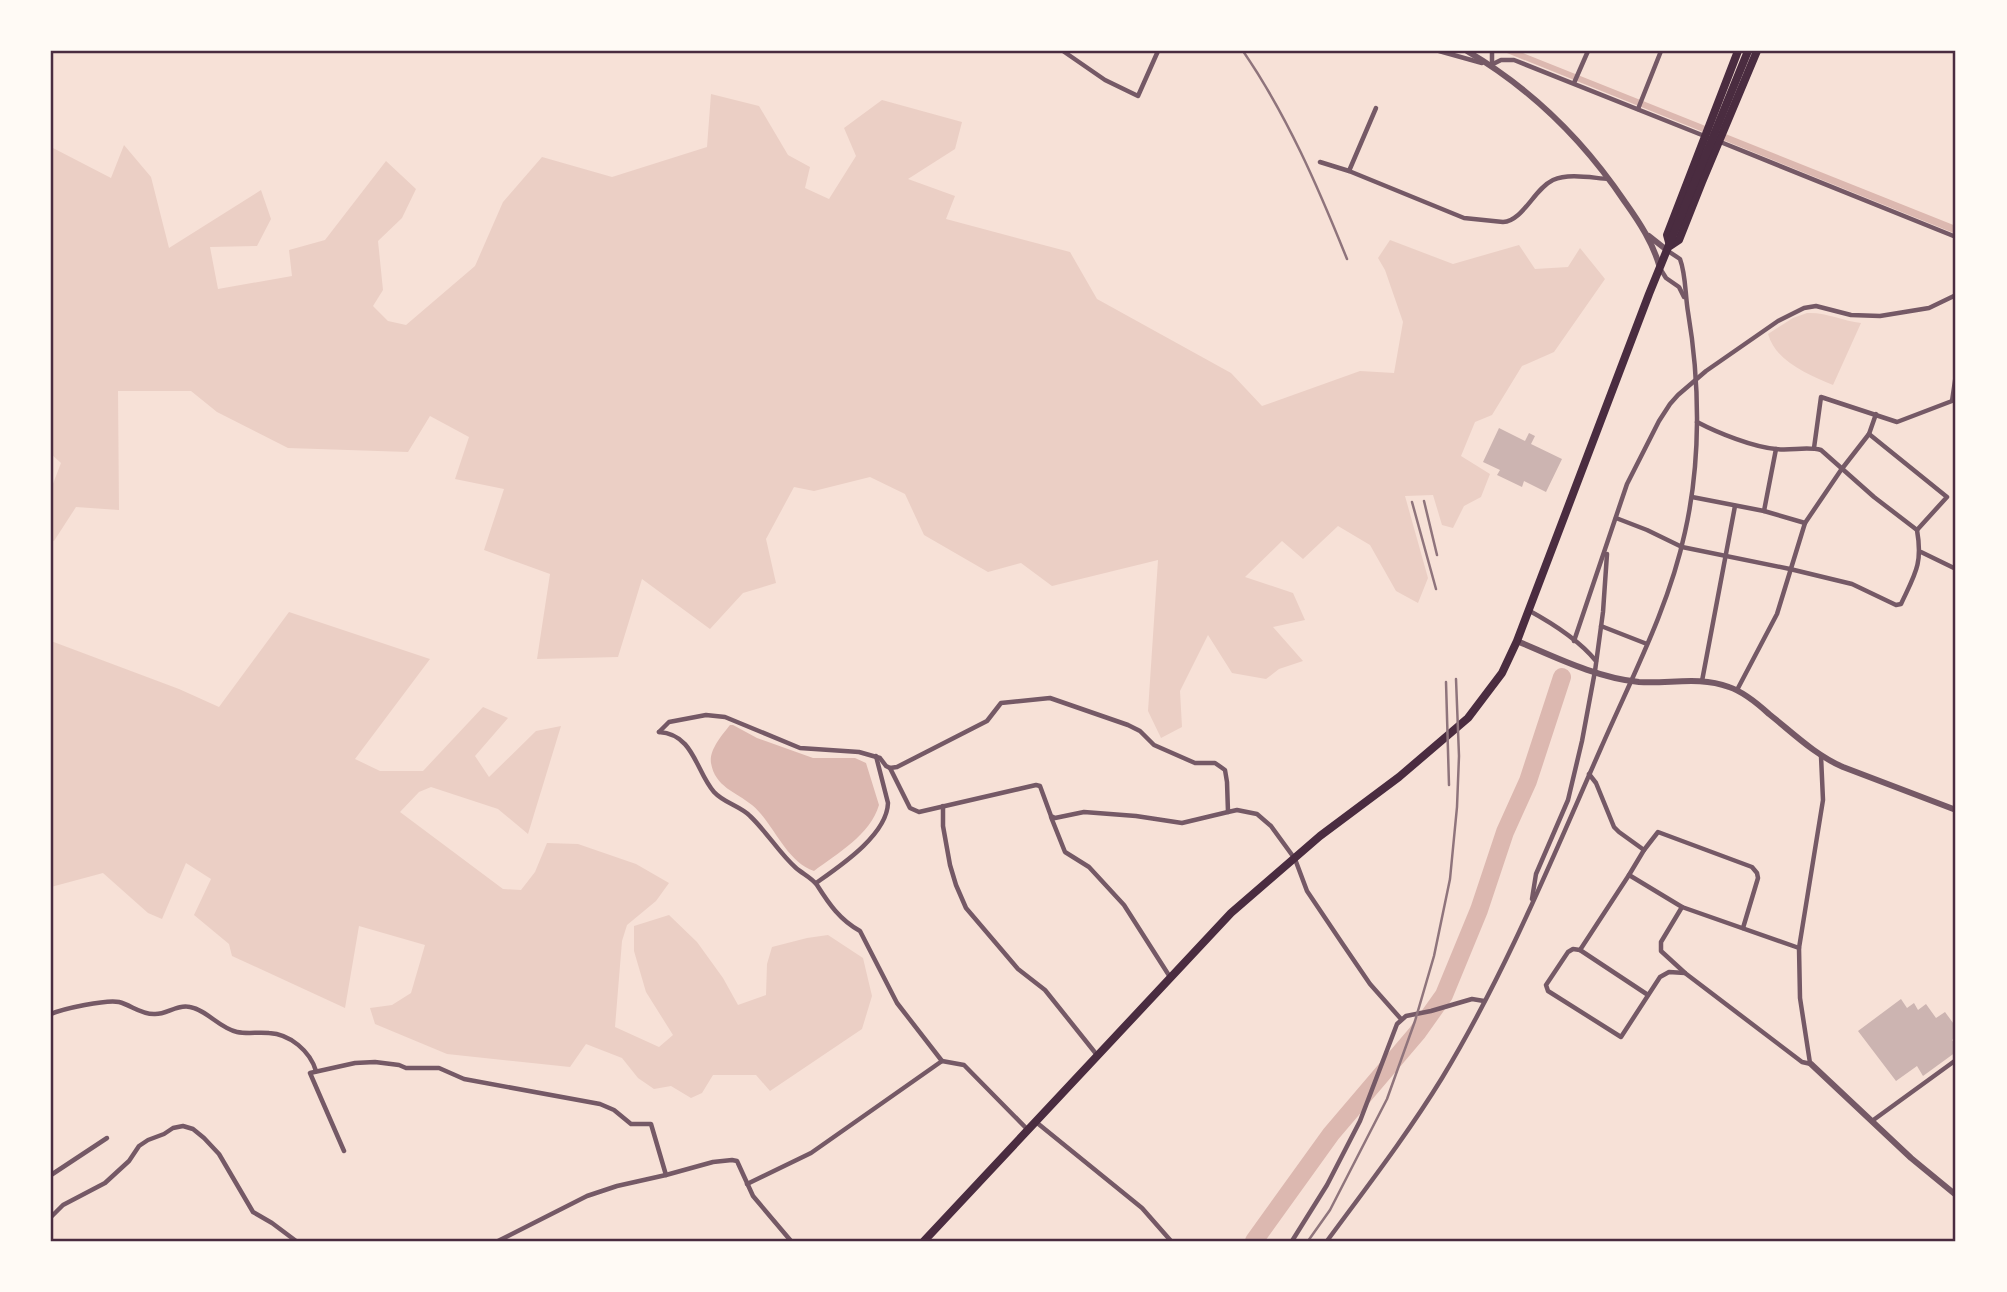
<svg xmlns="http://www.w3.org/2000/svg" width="2007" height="1292" font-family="Cabin,sans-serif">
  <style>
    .green { fill: #ebcfc5 }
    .water { fill: #dcb8b0 }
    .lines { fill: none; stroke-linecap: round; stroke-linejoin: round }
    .river { stroke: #dcb8b0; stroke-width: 18 }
    .building { fill: #ccb4b1 }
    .minor { stroke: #755966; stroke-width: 4.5 }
    .tertiary { stroke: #755966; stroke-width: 6 }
    .trunk { stroke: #4a2c40; stroke-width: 8 }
    .rail { stroke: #8f747c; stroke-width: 2.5 }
    .neatline { fill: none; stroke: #4a2c40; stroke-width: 2.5 }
  </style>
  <rect width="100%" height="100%" fill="#f7e1d7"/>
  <g class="green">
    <path d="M711 94 759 106 788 155 810 167 805 188 829 199 856 156 844 128 882 100 962 122 955 149 908 179 955 196 946 219 1070 252 1097 299 1231 373 1262 406 1360 371 1394 373 1403 322 1385 270 1378 258 1390 240 1453 264 1519 245 1535 269 1568 267 1580 248 1605 279 1554 352 1522 366 1492 415 1475 422 1461 456 1490 474 1481 497 1464 506 1453 528 1442 525 1433 495 1405 496 1428 578 1418 603 1396 591 1370 545 1338 526 1303 559 1282 541 1245 577 1293 593 1305 620 1273 627 1303 661 1279 669 1266 679 1232 673 1208 635 1180 691 1182 727 1161 738 1148 711 1158 560 1052 586 1021 563 988 572 924 535 905 494 870 477 814 491 794 487 766 539 776 583 743 593 710 629 642 579 618 657 537 659 550 574 484 550 504 489 455 479 469 437 430 416 408 452 288 448 217 412 191 391H118L119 510 76 507 54 541 51 540V489L61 463 51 454V147L111 178 124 145 151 177 169 248 261 190 271 219 257 246 210 247 218 289 292 276 289 250 325 240 386 161 416 189 402 218 378 241 383 290 373 306 388 321 406 325 475 266 503 202 542 157 612 177 707 147Z"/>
    <path d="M1807 313C1826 312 1843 321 1861 323L1833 385C1808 374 1776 362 1768 334L1793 318Z"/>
    <path d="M289 612 430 659 355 759 380 771H423L483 707 508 718 475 756 489 777 536 731 561 726 528 834 498 809 431 787 419 792 400 812 503 889 521 890 535 872 547 843 578 844 636 864 669 883 656 901 627 925 622 941 615 1027 659 1047 673 1035 646 992 634 951V926L669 915 697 942 723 978 738 1005 766 995 767 964 772 947 807 938 828 935 863 958 872 996 862 1029 770 1091 756 1075H713L702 1093 691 1098 671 1086 654 1089 638 1078 622 1058 586 1044 570 1067 447 1054 375 1024 370 1008 392 1005 411 993 425 945 359 926 345 1008 232 956 229 944 194 915 211 879 186 863 162 919 148 913 103 873 51 887V641L179 689 219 707Z"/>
  </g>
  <g class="water">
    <path d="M1502 51H1518L1956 226V234Z"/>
    <path d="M730 725H733L757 738 813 758H855L866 763 879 805C870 835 838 853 814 871 785 861 774 823 752 805 736 792 715 787 711 763 709 750 722 735 730 725Z"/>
  </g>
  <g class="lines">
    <path class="river" d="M1254 1241 1331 1134 1417 1033 1444 995 1479 910 1505 832 1528 781 1562 677"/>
  </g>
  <g class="building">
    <path d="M1499 428 1525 441 1529 433 1535 436 1531 444 1562 459 1546 492 1524 481 1522 487 1497 475 1500 470 1483 462Z"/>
    <path d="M1901 999 1907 1008 1914 1003 1918 1010 1926 1004 1936 1018 1945 1012 1956 1027V1037L1952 1040 1956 1045V1052L1923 1076 1917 1066 1896 1081 1858 1031Z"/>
  </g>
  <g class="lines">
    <g class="minor">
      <path d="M1063 51 1105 80 1138 96 1158 51"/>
      <path d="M1439 51 1482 63"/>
      <path d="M1492 51V65"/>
      <path d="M1491 65 1501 60H1514L1707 137"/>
      <path d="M1574 83 1588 51"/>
      <path d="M1638 109 1661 51"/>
      <path d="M1718 141 1956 237"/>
      <path d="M1320 162 1349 171 1464 218 1503 222C1523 221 1534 189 1553 180 1569 173 1592 178 1609 179"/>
      <path d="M1349 171 1376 108"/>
      <path d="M1661 270 1666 278 1679 287 1684 297"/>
      <path d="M1869 434 1947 497 1917 530"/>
      <path d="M1814 448 1821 397 1897 422 1952 401 1956 374"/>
      <path d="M1692 497 1764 511 1805 523"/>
      <path d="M1764 511 1776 449"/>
      <path d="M1616 518 1647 530 1682 547 1790 569 1852 584 1896 605 1901 604C1915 574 1923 564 1917 530L1874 497 1821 450C1807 446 1791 451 1776 449 1753 447 1718 433 1697 422"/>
      <path d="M1921 552 1956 569"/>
      <path d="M1528 610C1552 623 1579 640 1596 661"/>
      <path d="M1601 626 1647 644"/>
      <path d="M1574 641 1627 484 1659 421 1670 404 1678 395 1706 371 1778 321 1804 308 1816 306 1851 315 1880 316 1929 308 1956 295"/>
      <path d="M1702 681 1735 506"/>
      <path d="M1737 690 1777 614 1805 523 1841 470 1869 434 1876 414"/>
      <path d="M659 732 669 722 706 715 725 717 800 748 859 752 880 758 886 766 890 768 897 767 987 721 1001 703 1050 698 1128 725 1140 731 1154 745 1195 763H1215L1225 770 1227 782 1228 812 1237 810 1257 814 1271 826 1295 859 1307 891 1342 943 1370 984 1401 1019"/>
      <path d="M659 732C694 734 696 772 714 792 724 803 740 806 750 816 767 832 779 853 796 868 803 874 812 878 817 885 829 904 840 920 860 931L897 1003 942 1061"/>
      <path d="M890 768 910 808 919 812 1036 785 1040 786 1051 816 1055 818 1084 812 1136 816 1182 823 1228 812"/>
      <path d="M1589 774 1596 783 1614 827 1619 832 1644 850 1629 875 1682 907 1661 942V951L1685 973 1802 1062 1811 1064"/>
      <path d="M943 806V826L950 865 956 885 966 908 1018 969 1045 990 1097 1055"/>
      <path d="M1051 817 1065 852 1089 867 1124 905 1170 977"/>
      <path d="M1644 850 1658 832 1752 867 1757 873 1758 878 1743 928"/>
      <path d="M1629 875 1580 950 1573 949 1568 952 1546 985 1548 991 1621 1037 1660 977 1669 972 1685 973"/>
      <path d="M816 883C840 866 887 835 888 803L876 756"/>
      <path d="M1532 899 1536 874 1568 800 1582 741 1595 671 1603 612 1607 554"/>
      <path d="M1682 907 1799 948"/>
      <path d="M1580 950 1648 995"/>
      <path d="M51 1014C62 1009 107 999 119 1002 131 1005 140 1014 154 1014 166 1015 177 1004 190 1007 207 1010 219 1028 237 1032 247 1034 258 1032 269 1033 290 1034 310 1051 316 1071"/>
      <path d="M1810 1063 1800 998 1799 948 1823 800 1821 756"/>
      <path d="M1872 1121 1956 1060"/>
      <path d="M1036 1122 1126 1195 1142 1208 1171 1241"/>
      <path d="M344 1151 310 1073 355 1063 375 1062 399 1065 406 1068H439L464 1079 600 1104 614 1110 631 1124H651L666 1175"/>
      <path d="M51 1175 107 1138"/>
      <path d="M747 1184 811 1153 942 1061 964 1065 1028 1130"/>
      <path d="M51 1217 63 1205 105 1183 129 1161 139 1146 148 1140 164 1134 173 1128 183 1126 193 1129 204 1138 219 1154 253 1212 272 1223 296 1241"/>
      <path d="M498 1241 587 1196 617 1186 666 1175 713 1162 732 1160 737 1161 753 1196 791 1241"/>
      <path d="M1292 1241 1327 1185 1360 1121 1397 1024 1406 1016 1431 1011 1472 999 1484 1001"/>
      <path d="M1327 1241C1366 1188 1407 1135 1442 1078 1505 974 1552 859 1601 748 1632 677 1669 607 1685 532 1701 461 1700 383 1688 312 1685 294 1686 275 1680 259L1668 251"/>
    </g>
    <g class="tertiary">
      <path d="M1467 51C1530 88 1584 141 1625 202 1640 223 1653 243 1660 268"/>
      <path d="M1649 236 1668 251"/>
      <path d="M1517 641C1555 657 1597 678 1639 682 1670 684 1699 676 1729 687 1744 692 1757 703 1769 714 1793 733 1815 755 1843 767L1956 810"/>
      <path d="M1811 1064 1911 1158 1956 1195"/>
    </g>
    <g class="trunk">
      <path d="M1738 51 1667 235 1670 246 1679 240 1702 182 1757 51"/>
      <path d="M924 1241 1231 913 1320 836 1399 777 1468 718 1502 673 1517 641 1649 294 1748 51"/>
    </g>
    <g class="rail">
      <path d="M1243 51C1287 115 1318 187 1347 259"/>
      <path d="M1424 501 1437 555"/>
      <path d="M1412 502 1436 589"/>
      <path d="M1446 682 1449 785"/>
      <path d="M1308 1241 1330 1210 1387 1099 1415 1021 1434 956 1450 879 1457 807 1459 756 1456 679"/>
    </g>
  </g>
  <rect width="2007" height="1292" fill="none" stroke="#fffaf5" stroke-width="105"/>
  <rect x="52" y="52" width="1902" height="1188" class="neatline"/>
</svg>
